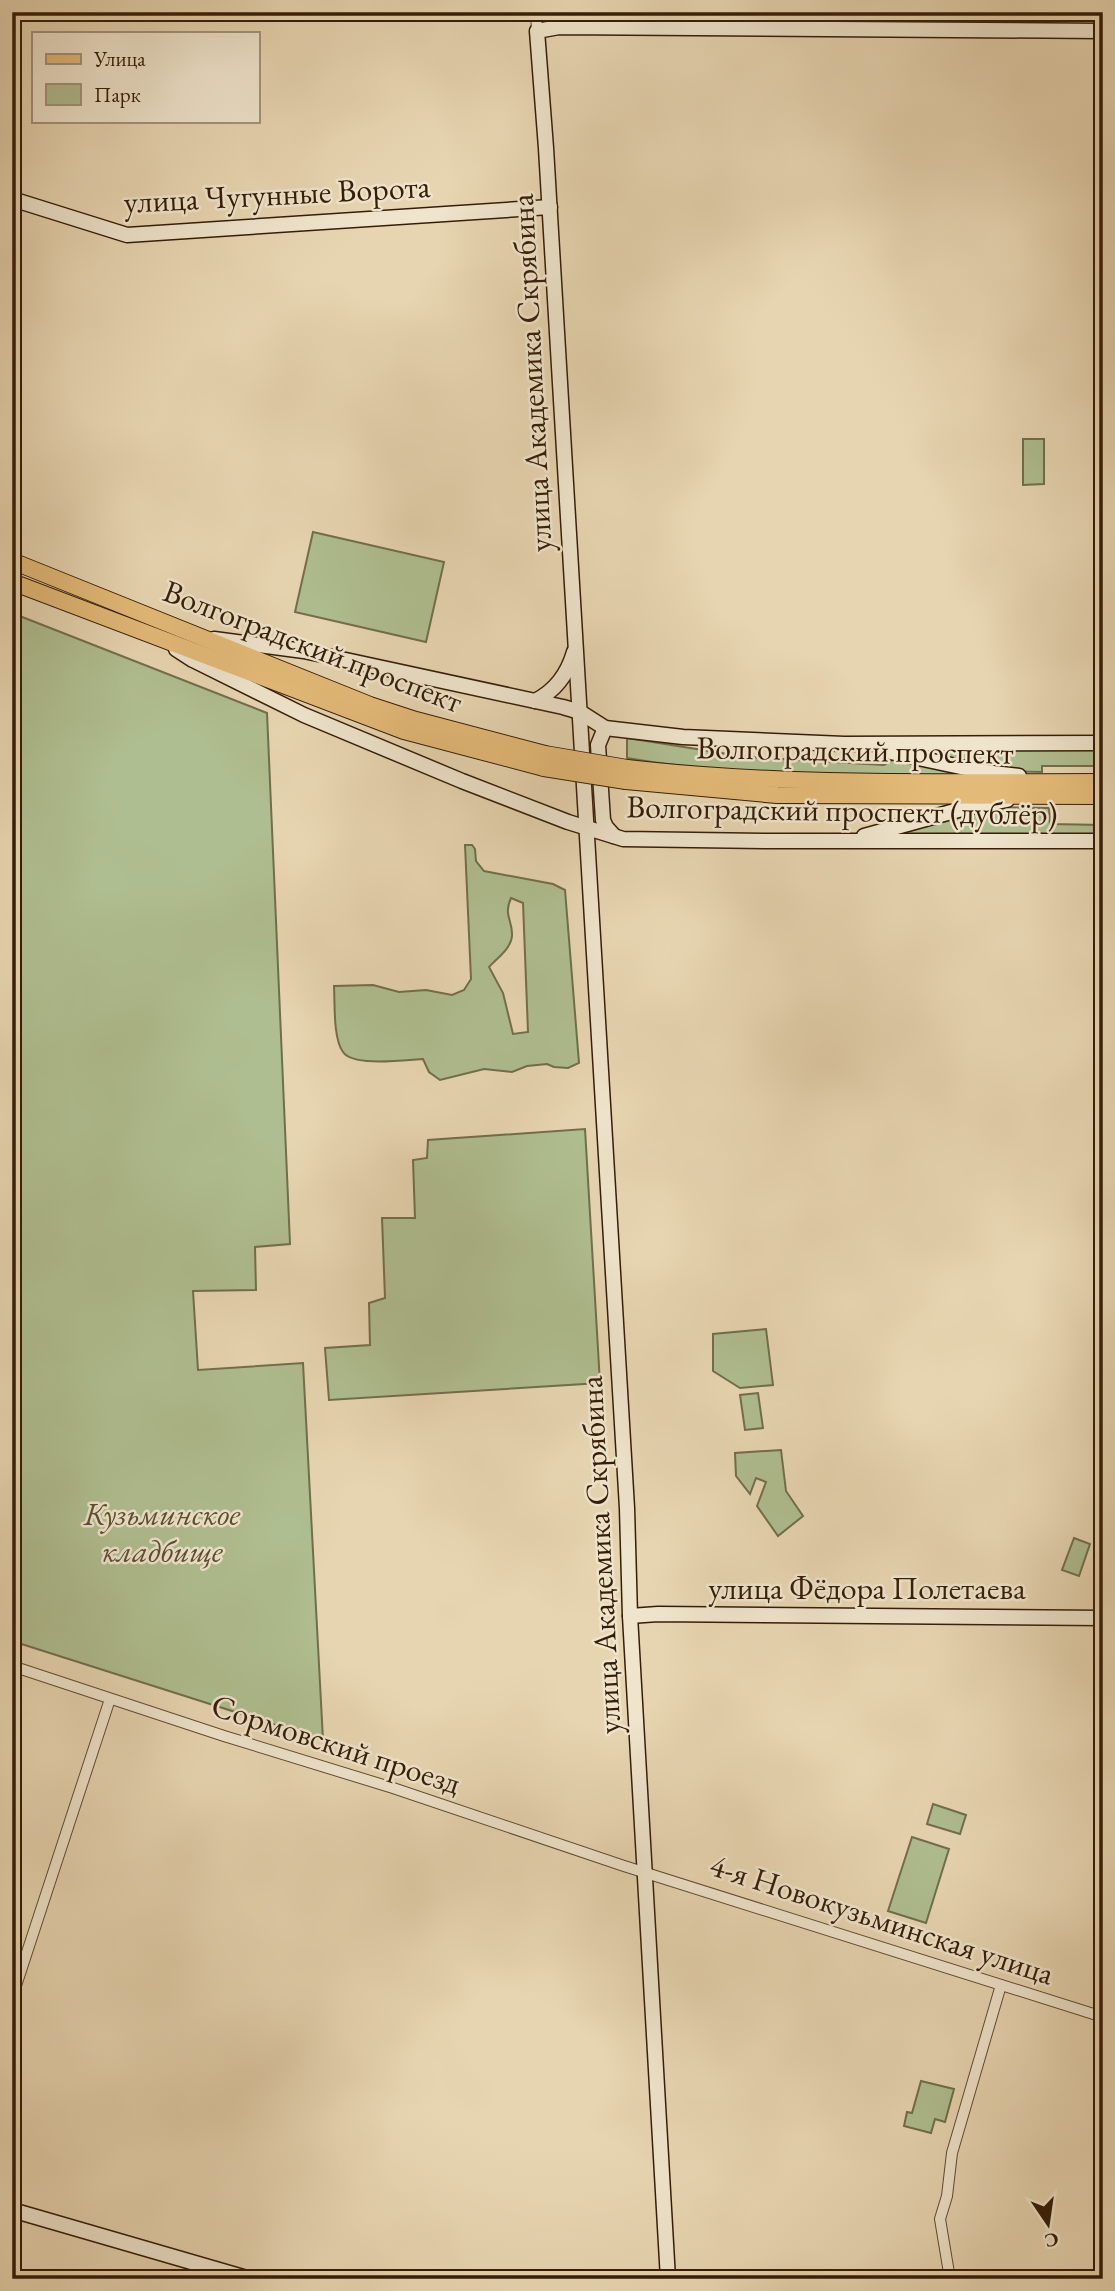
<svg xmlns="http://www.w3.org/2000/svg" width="1115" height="2291" font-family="'EB Garamond',serif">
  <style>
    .green { fill: #afbe90; stroke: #726e4c; stroke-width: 2; fill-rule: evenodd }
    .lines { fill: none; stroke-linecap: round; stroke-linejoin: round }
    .street-casing { stroke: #624b32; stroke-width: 12 }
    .secondary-casing { stroke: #351d07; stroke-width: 17 }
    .primary-casing { stroke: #351d07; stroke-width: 18 }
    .street { stroke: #efe4cc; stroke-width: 10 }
    .secondary { stroke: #efe4cc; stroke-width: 14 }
    .primary { stroke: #e4ba78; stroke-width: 16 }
    .primary-bridge-casing { stroke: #351d07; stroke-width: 18; stroke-linecap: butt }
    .primary-bridge { stroke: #e4ba78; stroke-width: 16 }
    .labels { text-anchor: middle; stroke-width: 5; stroke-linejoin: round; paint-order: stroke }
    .street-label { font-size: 32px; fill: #351d07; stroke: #efe4cc }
    .park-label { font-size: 32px; font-style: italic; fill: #5a4d30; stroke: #efe4cc }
  </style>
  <rect width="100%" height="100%" fill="#e7d5b1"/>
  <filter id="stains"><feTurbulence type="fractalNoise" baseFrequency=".00286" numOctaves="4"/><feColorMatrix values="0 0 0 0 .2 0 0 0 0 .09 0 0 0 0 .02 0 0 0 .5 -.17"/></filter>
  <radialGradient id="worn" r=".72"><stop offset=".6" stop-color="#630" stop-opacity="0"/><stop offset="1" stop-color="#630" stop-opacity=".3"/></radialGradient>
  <g class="green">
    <path d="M238 12H514L501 19H256Z"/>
    <path d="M1023 439H1044V484L1023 485Z"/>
    <path d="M313 532 444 562 426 642 295 612Z"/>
    <path d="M12 613 267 713 290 1244 255 1247 256 1290 193 1291 198 1370 303 1363 323 1740 12 1641Z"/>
    <path d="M627 738 747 757 884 765 896 758 976 775C859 776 742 778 627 758Z"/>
    <path d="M895 747 1103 748V766H1042V772L997 771Z"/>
    <path d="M988 807 1049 808 1050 824 1103 825V837H898L895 831Z"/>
    <path d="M465 845H472L475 849 476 861 484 871 553 884 565 890 579 1063 568 1068 554 1067 547 1064 527 1066 512 1072 484 1069 440 1080 429 1072 423 1059C405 1060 353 1067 343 1052 333 1039 335 1003 334 986L373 985 399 992 426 990 452 995 464 990 471 979ZM511 898 523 903 528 1032 513 1034 503 993 489 967C496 959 511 949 512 936 513 920 503 916 511 898Z"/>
    <path d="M585 1129 600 1383 329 1400 325 1348 370 1345 369 1303 385 1298 382 1218H415L413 1160 427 1158 428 1140Z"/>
    <path d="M766 1329 773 1385 740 1388 713 1371V1334Z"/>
    <path d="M758 1393 763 1428 745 1430 740 1395Z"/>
    <path d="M781 1450 786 1491 803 1516 778 1536 757 1506 766 1482 756 1478 750 1494 736 1476 735 1453Z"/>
    <path d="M1074 1538 1090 1544 1079 1576 1062 1570Z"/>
    <path d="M933 1804 966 1815 960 1834 927 1824Z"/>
    <path d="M912 1837 949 1849 926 1923 888 1911Z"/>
    <path d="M921 2081 954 2089 945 2122 935 2119 931 2133 904 2126 907 2112 912 2113Z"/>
  </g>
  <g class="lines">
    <g class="street-casing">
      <g id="street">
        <path d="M536 12 537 31"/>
        <path d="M12 1666 224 1736 393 1788 624 1866 1103 2017"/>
        <path d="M12 1998 110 1699"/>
        <path d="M950 2279 940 2219 947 2196 952 2153 1001 1985"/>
      </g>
    </g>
    <g class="secondary-casing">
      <g id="secondary">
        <path d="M12 199 127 235 550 207"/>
        <path d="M214 639 304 651 563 707 580 712 605 728 683 737 844 744 1103 743"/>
        <path d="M176 649 193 660 304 715 462 781 568 822 623 839 768 841H1103"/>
        <path d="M535 701C555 691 568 673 574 652"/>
        <path d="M605 728 598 745 603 820 606 827 614 836"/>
        <path d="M881 750 984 772 1019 776"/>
        <path d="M864 836 962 809 1007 800"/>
        <path d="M630 1616 658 1614 1103 1618"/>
        <path d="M12 2210 250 2279"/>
        <path d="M668 2279 630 1616 627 1508 546 148 537 31 559 27 1103 31"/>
      </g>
    </g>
    <g class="primary-casing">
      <g id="primary">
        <path d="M12 561 370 705 416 720 545 754"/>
        <path d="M12 582 404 731 544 768"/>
        <path d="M627 768C785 786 944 782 1103 782"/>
        <path d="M626 781 777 795 1103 796"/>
      </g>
    </g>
    <use href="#street" class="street"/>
    <use href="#secondary" class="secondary"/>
    <use href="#primary" class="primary"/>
    <g class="primary-bridge-casing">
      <g id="primary-bridge">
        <path d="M545 754 627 768"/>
        <path d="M544 768 626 781"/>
      </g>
    </g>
    <use href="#primary-bridge" class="primary-bridge"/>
  </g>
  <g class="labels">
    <g class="street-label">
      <text transform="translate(277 194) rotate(-3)" y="11">улица Чугунные Ворота</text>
      <text transform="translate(531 373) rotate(-93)" y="11">улица Академика Скрябина</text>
      <text transform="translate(313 646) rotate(21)" y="11">Волгоградский проспект</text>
      <text transform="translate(855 750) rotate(1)" y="11">Волгоградский проспект</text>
      <text transform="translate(842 810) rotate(1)" y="11">Волгоградский проспект (дублёр)</text>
      <text transform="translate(600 1555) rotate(-93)" y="11">улица Академика Скрябина</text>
      <text x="867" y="1599">улица Фёдора Полетаева</text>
      <text transform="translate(336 1744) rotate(18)" y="11">Сормовский проезд</text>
      <text transform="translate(882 1919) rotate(18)" y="11">4-я Новокузьминская улица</text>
    </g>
    <g class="park-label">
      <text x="162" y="1525">Кузьминское<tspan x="162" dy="37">кладбище</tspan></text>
    </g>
  </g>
  <rect width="1115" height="2291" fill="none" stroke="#e7d5b1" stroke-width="42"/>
  <rect x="14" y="14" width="1087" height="2263" fill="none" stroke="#351d07" stroke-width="3.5"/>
  <rect x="21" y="21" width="1073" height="2249" fill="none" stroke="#351d07" stroke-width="2"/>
  <rect x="32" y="32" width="228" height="91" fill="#efe4cc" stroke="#a5947d" stroke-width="2"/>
  <rect x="46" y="54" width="35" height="10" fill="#e4ba78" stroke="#a5947d" stroke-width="2"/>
  <text x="94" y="66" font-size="21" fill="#351d07">Улица</text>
  <rect x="46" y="84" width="35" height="21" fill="#afbe90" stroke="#a5947d" stroke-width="2"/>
  <text x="94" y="102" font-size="21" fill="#351d07">Парк</text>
  <g transform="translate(1048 2224) rotate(167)" stroke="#efe4cc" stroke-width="5" paint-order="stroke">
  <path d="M0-5L12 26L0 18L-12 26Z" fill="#351d07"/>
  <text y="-10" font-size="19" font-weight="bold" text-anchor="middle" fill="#351d07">С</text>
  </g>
  <rect width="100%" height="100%" filter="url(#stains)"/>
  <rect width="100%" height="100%" fill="url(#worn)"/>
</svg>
